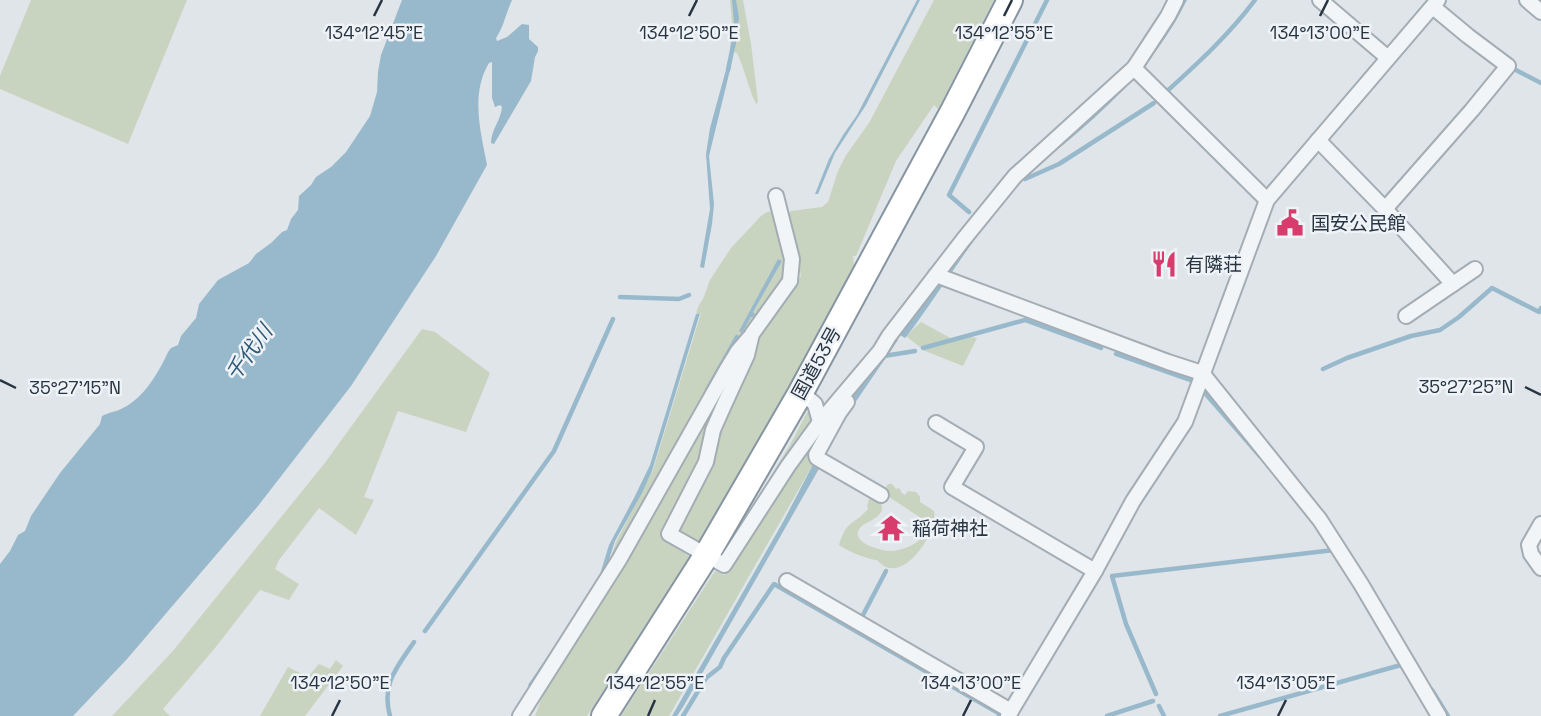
<svg xmlns="http://www.w3.org/2000/svg" width="1541" height="716" font-family="'Space Grotesk','Noto Sans JP',sans-serif">
  <style>
    .green { fill: #c8d4c0 }
    .water { fill: #98b9cc }
    .lines { fill: none; stroke-linecap: round; stroke-linejoin: round }
    .stream { stroke: #98b9cc; stroke-width: 4.5 }
    .minor-casing { stroke: #a4adb4; stroke-width: 18 }
    .trunk-casing { stroke: #8695a1; stroke-width: 28 }
    .minor { stroke: #f2f5f7; stroke-width: 14 }
    .trunk { stroke: #fff; stroke-width: 24 }
    .ticks { fill: none; stroke: #273542; stroke-width: 2.5 }
    .labels { text-anchor: middle; stroke-width: 5; stroke-linejoin: round; paint-order: stroke }
    .poi-label { font-size: 19px; fill: #273542; stroke: #eff3f7; text-anchor: start }
    .street-label { font-size: 19px; fill: #273542; stroke: #eff3f7 }
    .water-label { font-size: 21px; font-style: italic; fill: #2f5b78; stroke: #eff3f7 }
    .ticks-label { font-size: 18px; text-anchor: middle; fill: #273542; stroke: #eff3f7; stroke-width: 5; stroke-linejoin: round; paint-order: stroke }
  </style>
  <rect width="100%" height="100%" fill="#dfe5e9"/>
  <g class="green">
    <path d="M31 0H187L128 144 0 89V76Z"/>
    <path d="M730 0H743L751 44 758 102 756 104C748 87 745 70 737 53L730 51 732 22Z"/>
    <path d="M934 0H994L938 109 934 105 896 161 856 256H853L854 266 803 361 698 544 679 533 677 528 747 362 767 325V315L773 317 801 276 787 215 791 211 822 207 828 202 838 171 846 155 869 123Z"/>
    <path d="M773 211 788 261 786 278 604 579 616 542 653 470 701 313H696L699 305 703 299 710 280 731 248 761 216 767 212Z"/>
    <path d="M921 322 956 341 968 337 977 338 963 366 925 351 906 336Z"/>
    <path d="M422 329 435 332 490 373 466 432 398 411 364 497 374 500 356 535 319 508 279 560 275 569 299 584 289 600 260 590 215 648 163 709 170 716H112L172 652 324 464Z"/>
    <path d="M743 352 685 496 661 538 689 556V561L587 716H535L546 686Z"/>
    <path d="M810 411 811 425 749 514 792 441 807 412Z"/>
    <path d="M837 411 815 461 669 716H621L715 571 724 575 788 476Z"/>
    <path d="M888 484H892L896 489 899 488 902 493 905 495 908 491 916 492 920 497V502L934 511C938 529 912 571 891 568 885 568 881 564 877 560 869 560 845 550 839 545 847 519 853 526 868 509L867 506 869 499 876 496 881 499 882 510C880 514 878 516 875 518 869 523 860 524 858 532 855 545 885 552 894 551 904 549 919 544 923 535 924 534 925 525 925 524L921 518 880 491 884 490Z"/>
    <path d="M336 660 343 666 305 716H260L288 667 308 677 319 664 330 669Z"/>
  </g>
  <g class="water">
    <path d="M402 0H512C506 13 504 26 496 38L497 41 507 37 522 24 529 25V39L538 47V51L535 57 531 81 494 144 491 143C491 130 501 120 502 107L500 105 495 107 492 98V62L489 63C470 94 481 133 487 165L436 256 351 386 258 506 127 659 73 716H0V564L10 551 18 535 25 531 31 516 60 473 100 424 102 416C109 412 116 412 123 408 144 398 159 372 168 352L171 348 178 345 181 336 196 318 199 304 218 280 249 263 256 254 271 243 282 232 287 230 291 219 298 210 299 196 311 185 316 177 331 167 346 152 370 116 377 92 378 72 381 55Z"/>
    <path d="M732 0H736L739 17 735 48 732 45 734 23Z"/>
    <path d="M917 0H920L866 105 835 153 818 194H815L829 159 843 135 857 115Z"/>
    <path d="M1179 0H1187C1161 53 1121 96 1076 134 1055 153 1030 168 1011 189 1000 203 990 218 980 232 957 264 936 296 913 328L905 338 900 335 933 292 993 206 1092 114Z"/>
    <path d="M727 66H731L709 156 714 204 712 224 704 268 700 267 710 209 706 154 710 128Z"/>
    <path d="M778 259 782 261 753 312 755 314 753 317H751L742 333 739 331Z"/>
    <path d="M700 313 652 471 642 493 615 541 605 572 532 688 528 685 597 584 609 545 634 498 650 465 696 314Z"/>
    <path d="M896 339 898 340 846 416 836 432 820 467 683 707 677 716H672L783 522 840 413Z"/>
  </g>
  <g class="lines">
    <g class="stream">
      <path d="M1512 68 1541 83"/>
      <path d="M728 70 734 41"/>
      <path d="M1165 93C1197 64 1229 35 1255 0"/>
      <path d="M1025 179 1059 164 1154 103"/>
      <path d="M969 212 949 195 951 191 1047 0"/>
      <path d="M620 297 679 299 689 295"/>
      <path d="M923 348 1025 320 1101 348"/>
      <path d="M1116 354 1190 380"/>
      <path d="M884 356 915 351"/>
      <path d="M1323 369 1347 358 1411 336 1440 330 1459 317 1492 288 1539 312 1541 308"/>
      <path d="M707 390 737 337"/>
      <path d="M1204 392 1259 455"/>
      <path d="M863 615 886 571"/>
      <path d="M425 631 554 451 613 319"/>
      <path d="M1432 690 1448 716"/>
      <path d="M1156 694 1126 624 1112 576 1334 550"/>
      <path d="M1159 706 1164 716"/>
      <path d="M390 716C381 684 397 667 414 642"/>
      <path d="M683 716 706 678 720 667 724 658 774 584 1000 714 999 716"/>
      <path d="M1107 716 1153 701"/>
      <path d="M1220 716 1390 668 1401 665 1403 668"/>
    </g>
    <g class="minor-casing">
      <g id="minor">
        <path d="M1320 0 1388 58"/>
        <path d="M1527 0 1541 12"/>
        <path d="M1134 68 1267 200"/>
        <path d="M1318 140 1385 209 1453 284"/>
        <path d="M776 196 792 259 790 281 752 334 747 355 724 405 713 430 706 462 669 534 724 565 788 466 820 422"/>
        <path d="M1385 209 1472 110 1508 66 1468 36 1433 7"/>
        <path d="M936 275 1168 362 1202 373 1320 520 1361 584 1439 716"/>
        <path d="M1406 316 1475 269"/>
        <path d="M801 392 815 404 820 422 880 351 889 336 963 240 1015 176 1134 68 1168 16 1176 0"/>
        <path d="M847 402 839 413 816 455 817 458 881 495"/>
        <path d="M936 423 976 447 952 487 1095 571"/>
        <path d="M1541 524 1529 545 1531 554 1541 568"/>
        <path d="M787 581 1011 711"/>
        <path d="M520 716 619 560 727 369 738 351 749 338"/>
        <path d="M1008 716 1095 571 1133 501 1185 422 1267 200 1438 0"/>
      </g>
    </g>
    <g class="trunk-casing">
      <path id="trunk" d="M604 716 706 556 801 392 953 111 1010 0"/>
    </g>
    <use href="#minor" class="minor"/>
    <use href="#trunk" class="trunk"/>
  </g>
  <path class="ticks" d="M374 16 382 0M689 16 697 0M1004 16 1012 0M1320 16 1328 0M0 380 16 388M1525 387 1541 395M332 716 340 700M648 716 655 700M963 716 971 700M1278 716 1286 700"/>
  <defs>
    <g id="civic-bare" transform="scale(2.1)"><path d="M-.6-6.5H3V-4.5H.6V-3L4-1V1h2V6H-6V1h2V-1L-.6-3ZM-1.2 2.5V6h2.4V2.5Z" fill="#d63d6c" stroke="#eff3f7" stroke-width="2.5" paint-order="stroke"/></g>
    <g id="restaurant-bare" transform="scale(2.1)"><path d="M-5-6h1v4h1v-4h1v4h1v-4h1v5L-1.5 .5V6h-2V.5L-5-1ZM5-6V6H3V1.5H1.5Q1.5-4 5-6Z" fill="#d63d6c" stroke="#eff3f7" stroke-width="2.5" paint-order="stroke"/></g>
    <g id="temple-bare" transform="scale(2.1)"><path d="M0-6L5-2H3V0L6.5 2.5H4V6H1.5V3h-3V6H-4V2.5H-6.5L-3 0V-2H-5Z" fill="#d63d6c" stroke="#eff3f7" stroke-width="2.5" paint-order="stroke"/></g>
  </defs>
  <g fill-rule="evenodd">
    <use href="#civic-bare" x="1290" y="223"/>
    <use href="#restaurant-bare" x="1164" y="264"/>
    <use href="#temple-bare" x="891" y="528"/>
  </g>
  <g class="labels">
    <g class="poi-label">
      <text x="1311" y="230">国安公民館</text>
      <text x="1185" y="271">有隣荘</text>
      <text x="912" y="535">稲荷神社</text>
    </g>
    <g class="street-label">
      <text transform="translate(816 363) rotate(-61)" y="7">国道53号</text>
    </g>
    <g class="water-label">
      <text transform="translate(249 353) rotate(-54)" y="7">千代川</text>
    </g>
  </g>
  <g class="ticks-label">
    <text x="374" y="39">134°12'45"E</text>
    <text x="689" y="39">134°12'50"E</text>
    <text x="1004" y="39">134°12'55"E</text>
    <text x="1320" y="39">134°13'00"E</text>
    <text x="1466" y="393">35°27'25"N</text>
    <text x="75" y="394">35°27'15"N</text>
    <text x="340" y="689">134°12'50"E</text>
    <text x="655" y="689">134°12'55"E</text>
    <text x="971" y="689">134°13'00"E</text>
    <text x="1286" y="689">134°13'05"E</text>
  </g>
</svg>
